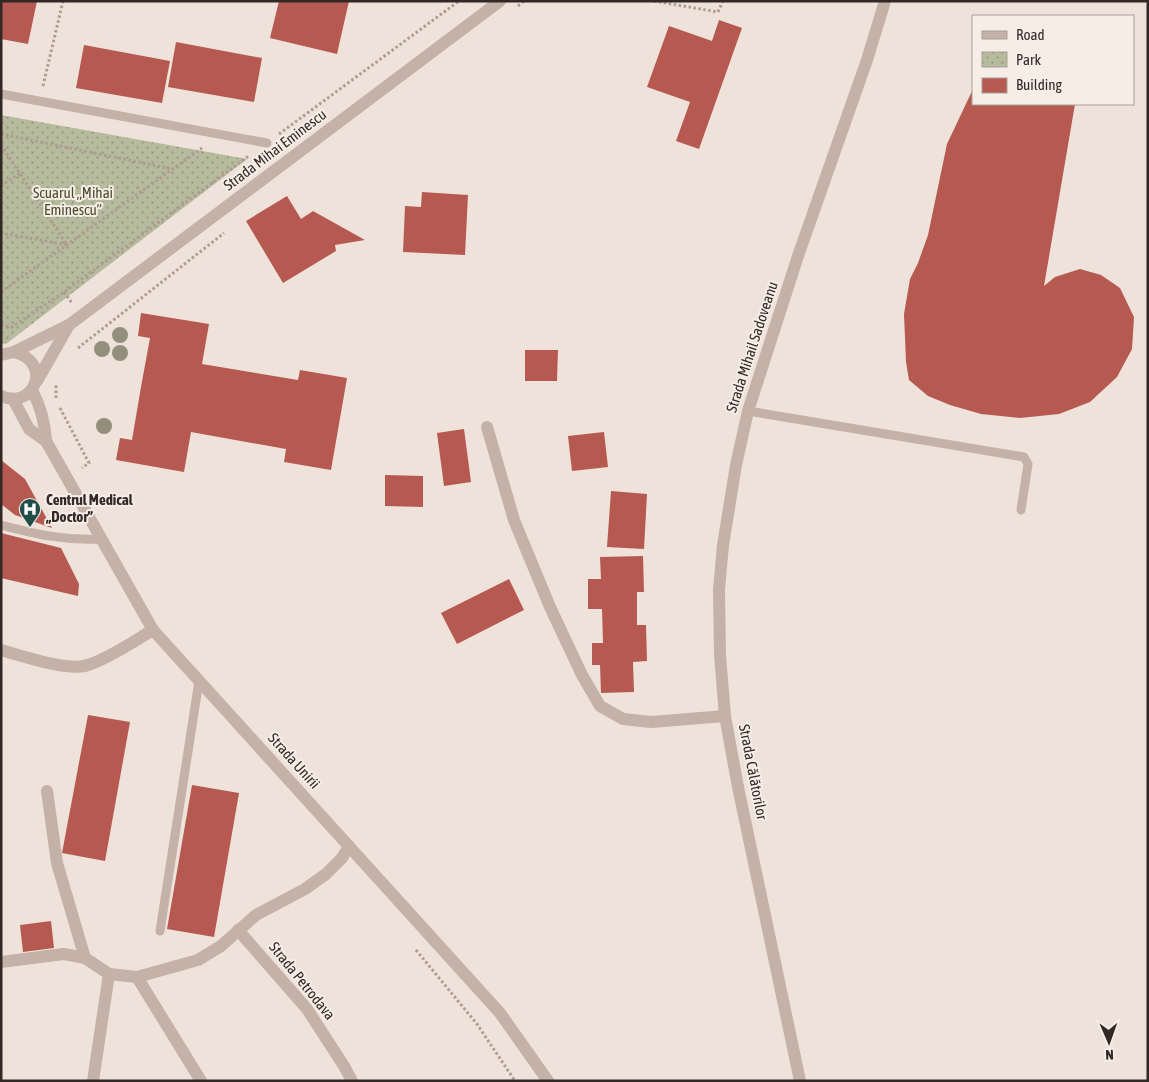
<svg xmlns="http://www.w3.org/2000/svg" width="1149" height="1082" font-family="'Asap Condensed',sans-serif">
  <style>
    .park { fill: url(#park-dots) }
    .building { fill: #b65950 }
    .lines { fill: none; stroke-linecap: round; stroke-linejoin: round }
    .path { stroke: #b09b93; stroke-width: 3; stroke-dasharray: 2.5 2.5; stroke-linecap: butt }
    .service { stroke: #c4b1a8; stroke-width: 9 }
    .minor { stroke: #c4b1a8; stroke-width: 12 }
    .tertiary { stroke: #c4b1a8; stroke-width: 12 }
    .tree { fill: #92907c }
    .labels { text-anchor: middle; stroke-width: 4; stroke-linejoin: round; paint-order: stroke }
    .street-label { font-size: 15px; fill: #322927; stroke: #f6ede6 }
    .park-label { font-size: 15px; fill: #474d2e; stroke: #f6ede6 }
    .poi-label { font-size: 15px; font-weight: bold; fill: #322927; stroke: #f6ede6; text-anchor: start }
  </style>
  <defs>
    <pattern id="park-dots" width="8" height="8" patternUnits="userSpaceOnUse" patternTransform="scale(1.25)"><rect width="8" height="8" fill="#b6bb9d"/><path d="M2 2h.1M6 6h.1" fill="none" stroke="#959880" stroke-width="1.8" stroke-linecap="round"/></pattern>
  </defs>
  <rect width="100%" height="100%" fill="#eee2db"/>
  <path class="park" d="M1 115 247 159 6 344 1 343Z"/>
  <g class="building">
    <path d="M1 1H37L28 44 1 39Z"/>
    <path d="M279 1H349L337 54 270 38Z"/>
    <path d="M719 20 742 28 699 149 676 141 690 102 647 87 669 26 712 41Z"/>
    <path d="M176 42 262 58 254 102 168 87Z"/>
    <path d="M84 45 170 61 162 103 76 88Z"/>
    <path d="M973 89V104H1075L1044 286 1055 277 1080 269 1101 275 1120 288 1134 317 1132 349 1117 377 1090 402 1059 414 1020 418 981 414 950 405 928 396 909 380 906 362 904 314 910 279 918 263 928 235 947 144Z"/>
    <path d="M422 192 468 195 465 255 403 252 405 206 421 207Z"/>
    <path d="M287 196 301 219 313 211 365 240 335 245 336 251 283 283 246 221Z"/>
    <path d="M141 313 209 324 202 364 298 380 300 370 347 378 331 470 284 462 286 449 191 432 184 472 116 460 120 438 132 440 141 387 150 338 138 336Z"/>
    <path d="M525 350H558L557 381H525Z"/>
    <path d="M464 429 471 482 444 486 437 433Z"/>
    <path d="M604 432 608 467 572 471 568 436Z"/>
    <path d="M1 460 25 479 52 528 15 515 1 504Z"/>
    <path d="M385 475 423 476V507L385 506Z"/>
    <path d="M611 491 647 494 644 549 607 547Z"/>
    <path d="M1 533 61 548 79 584 78 596 1 578Z"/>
    <path d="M643 556 644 592H637V625H646L647 661 633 662 634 692 601 693 600 665H592V643H603L602 609H588V579H601L600 557Z"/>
    <path d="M509 579 524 610 457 644 441 613Z"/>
    <path d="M88 715 130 722 105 861 62 853Z"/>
    <path d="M192 785 239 793 214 937 167 929Z"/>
    <path d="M51 921 54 948 23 952 20 925Z"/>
  </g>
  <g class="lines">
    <g class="path">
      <path d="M654 1 718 12 723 1"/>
      <path d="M518 6 524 1"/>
      <path d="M43 86 63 1"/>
      <path d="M1 134 172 169"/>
      <path d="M279 134 459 1"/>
      <path d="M1 145 67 245 1 233"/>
      <path d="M1 186 20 173"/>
      <path d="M1 292 202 148"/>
      <path d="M64 292 72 303"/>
      <path d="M1 325 12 327 64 292 250 155"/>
      <path d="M78 348 224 233"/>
      <path d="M56 398V384"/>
      <path d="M60 408 89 463 82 468"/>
      <path d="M416 950 477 1024 515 1081"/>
    </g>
    <g class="service">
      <path d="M1 94 267 143"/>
      <path d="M748 411 1024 457 1028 464 1021 510"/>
      <path d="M1 525C36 534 65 541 101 539"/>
      <path d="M160 931 199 681"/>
    </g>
    <g class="minor">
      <path d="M487 427 514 520 550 607 582 675 600 706 623 719 651 722 725 716"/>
      <path d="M1 650C23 656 68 672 88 665 110 658 134 641 153 630"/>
      <path d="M47 791 57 863 85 958"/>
      <path d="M238 930 307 1009 344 1066 352 1081"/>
      <path d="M1 962 64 954 85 958 109 974 137 977 198 960 221 946 256 915 305 889 326 874 342 858 349 846"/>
      <path d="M137 977 201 1081"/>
      <path d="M93 1081 109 974"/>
    </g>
    <g class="tertiary">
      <path d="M1 355 14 352 69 325 500 1"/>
      <path d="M37 381 69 325"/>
      <path d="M32 390C41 407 45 422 46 441L153 630 500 1013 548 1081"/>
      <path d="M1 396C34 411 54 362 14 352"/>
      <path d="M13 399 29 429 46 441"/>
      <path d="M800 1081 738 787 725 716 720 655 719 590 723 545 736 465 748 411 798 256 867 60 885 1"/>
    </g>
  </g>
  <g class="tree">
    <circle cx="120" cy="335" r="8"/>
    <circle cx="102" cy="349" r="8"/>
    <circle cx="120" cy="353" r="8"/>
    <circle cx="104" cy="426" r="8"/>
  </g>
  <defs>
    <g id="hospital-pin" transform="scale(1.125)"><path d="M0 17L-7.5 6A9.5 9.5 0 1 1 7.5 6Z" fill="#224e4a" stroke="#f6ede6"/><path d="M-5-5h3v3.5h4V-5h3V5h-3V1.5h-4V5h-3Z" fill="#fff"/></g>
  </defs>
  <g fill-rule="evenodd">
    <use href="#hospital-pin" x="30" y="509"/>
  </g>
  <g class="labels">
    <g class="street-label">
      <text transform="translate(275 150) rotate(-37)" y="5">Strada Mihai Eminescu</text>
      <text transform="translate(752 347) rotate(-72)" y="5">Strada Mihail Sadoveanu</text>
      <text transform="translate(294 761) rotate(48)" y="5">Strada Unirii</text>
      <text transform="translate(753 772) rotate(79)" y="5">Strada Călătorilor</text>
      <text transform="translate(302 981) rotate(51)" y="5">Strada Petrodava</text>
    </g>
    <g class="park-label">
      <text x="73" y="198">Scuarul „Mihai<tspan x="73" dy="17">Eminescu”</tspan></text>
    </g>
    <g class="poi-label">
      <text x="46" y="505">Centrul Medical<tspan x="46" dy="17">„Doctor”</tspan></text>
    </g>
  </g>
  <rect width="1149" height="1082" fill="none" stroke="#322927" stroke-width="5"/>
  <rect x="972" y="15" width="162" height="90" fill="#f6ede6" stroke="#a89f9a"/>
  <rect x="982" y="31" width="25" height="8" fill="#c4b1a8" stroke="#a89f9a"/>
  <text x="1016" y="40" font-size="15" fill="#322927">Road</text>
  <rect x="982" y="52" width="25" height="15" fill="url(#park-dots)" stroke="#a89f9a"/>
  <text x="1016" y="65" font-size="15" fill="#322927">Park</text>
  <rect x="982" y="78" width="25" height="15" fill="#b65950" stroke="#a89f9a"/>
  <text x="1016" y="90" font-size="15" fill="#322927">Building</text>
  <g transform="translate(1109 1042) rotate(178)" stroke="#f6ede6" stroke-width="4" paint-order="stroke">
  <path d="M0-4L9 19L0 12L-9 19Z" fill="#322927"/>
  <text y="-8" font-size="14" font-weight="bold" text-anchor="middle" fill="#322927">N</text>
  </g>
</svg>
